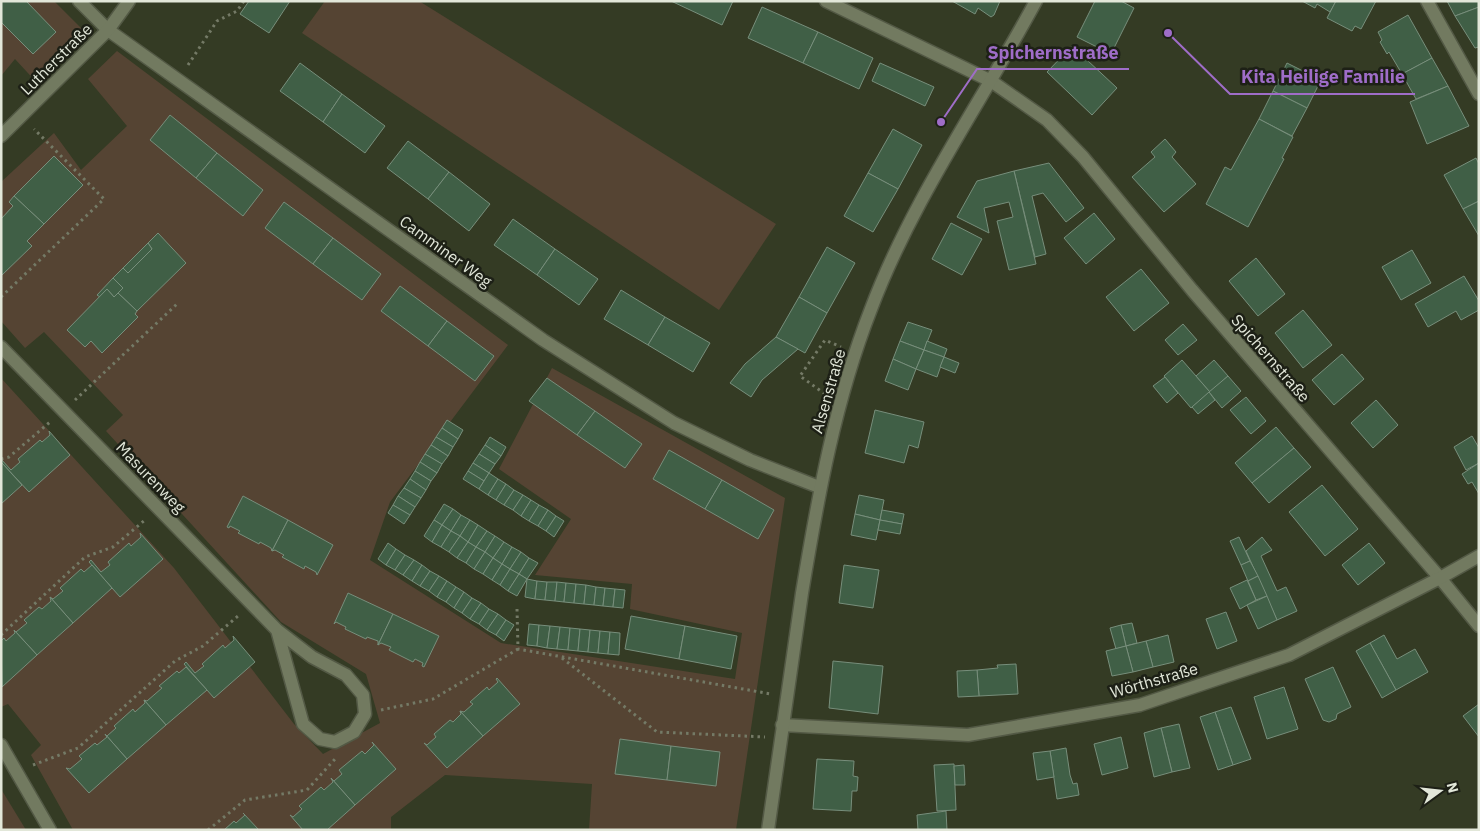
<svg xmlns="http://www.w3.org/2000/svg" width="1480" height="831" font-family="'IBM Plex Sans',sans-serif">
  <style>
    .green { fill: #543 }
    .building { fill: #405f46; stroke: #778e7b }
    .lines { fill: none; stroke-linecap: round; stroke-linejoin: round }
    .street-casing { stroke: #535945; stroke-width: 15 }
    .path { stroke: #747a66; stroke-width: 3; stroke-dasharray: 2.5 4; stroke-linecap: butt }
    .street { stroke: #727a60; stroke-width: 12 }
    .labels { text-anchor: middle; stroke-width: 5; stroke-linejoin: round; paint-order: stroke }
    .street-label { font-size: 16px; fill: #e2e7d9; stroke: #1d2016 }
    .leader { fill: none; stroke: #9f6dc8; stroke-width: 2 }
    .callout-dot { fill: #9f6dc8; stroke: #1d2016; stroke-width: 2 }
    .callout-label { font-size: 18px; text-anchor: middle; font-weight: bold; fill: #9f6dc8; stroke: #1d2016; stroke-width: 5; stroke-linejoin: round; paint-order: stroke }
  </style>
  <rect width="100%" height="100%" fill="#343b24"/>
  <g class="green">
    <path d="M1 1H54L86 33 39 85 15 59 1 76Z"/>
    <path d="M325 1H419L776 224 719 310 302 33Z"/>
    <path d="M117 51 508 345 390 502 370 560 501 643 735 679 742 633 630 609 632 584 535 575 571 519 499 469 552 368 785 498 736 830H589L592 784 445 775 391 817V830H73L31 755 41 745 8 704 1 707V378L174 568 294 724 323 754 380 723 366 674 281 622 106 431 123 415 44 332 25 348 1 321V182L54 133 81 170 127 126 88 79Z"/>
    <path d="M1 789 26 830H1Z"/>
  </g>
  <g class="building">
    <path d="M1 1H26L56 32 33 54 1 22Z"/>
    <path d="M249 1H290L269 33 240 14Z"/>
    <path d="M671 1H733L722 25Z"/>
    <path d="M952 1H1000L994 15 991 17 978 8 975 14Z"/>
    <path d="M1095 1H1121L1134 8 1111 54 1077 37Z"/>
    <path d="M1302 1H1336L1330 12 1317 4 1315 8Z"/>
    <path d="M1336 1H1376L1361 29 1355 26 1352 31 1327 18Z"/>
    <path d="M1447 1H1479V7L1455 16Z"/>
    <path d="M762 7 818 32 803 63 748 38Z"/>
    <path d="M1479 7V47L1475 48 1455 16Z"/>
    <path d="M1408 15 1432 58 1402 74 1389 52 1387 54 1380 42 1382 40 1378 32Z"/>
    <path d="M818 32 873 58 859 89 803 63Z"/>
    <path d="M1072 46 1117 88 1092 115 1047 72Z"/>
    <path d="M1432 58 1448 86 1416 99 1402 74Z"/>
    <path d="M300 63 342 94 323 122 280 91Z"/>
    <path d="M880 63 934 87 925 106 872 81Z"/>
    <path d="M1287 63 1321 80 1307 108 1273 91Z"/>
    <path d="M1448 86 1469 126 1427 144 1410 102Z"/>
    <path d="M1273 91 1307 108 1292 136 1259 119Z"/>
    <path d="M342 94 385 126 365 153 323 122Z"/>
    <path d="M170 115 217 153 196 178 150 140Z"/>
    <path d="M1259 119 1293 137 1282 158 1284 159 1248 227 1206 204 1225 167 1231 170Z"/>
    <path d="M893 129 922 145 898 189 868 173Z"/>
    <path d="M1165 139 1176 152 1172 157 1196 184 1164 212 1132 177 1155 157 1151 152Z"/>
    <path d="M408 141 449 172 428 199 387 168Z"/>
    <path d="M217 153 263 190 243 216 196 178Z"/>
    <path d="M54 156 83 185 44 224 14 196Z"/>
    <path d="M1476 158 1479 164V201L1463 209 1444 175Z"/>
    <path d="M1049 163 1084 208 1066 222 1043 193 1032 196 1046 254 1035 257 1014 171Z"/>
    <path d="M1014 171 1036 264 1009 270 997 221 1013 217 1009 202 984 208 989 233 957 217 977 181Z"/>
    <path d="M449 172 490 204 469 231 428 199Z"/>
    <path d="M868 173 898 189 873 232 844 216Z"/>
    <path d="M14 196 44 224 27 241 32 246 1 276V219L13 206 9 202Z"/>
    <path d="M1479 201V236L1463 209Z"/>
    <path d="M284 202 333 238 313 264 265 228Z"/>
    <path d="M1094 213 1115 239 1086 264 1064 238Z"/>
    <path d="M513 219 555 249 537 275 494 245Z"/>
    <path d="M951 223 982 239 962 275 932 259Z"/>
    <path d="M158 233 186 263 137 311 118 293 123 288 113 278 123 268 128 273 152 249 148 243Z"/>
    <path d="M333 238 381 274 362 300 313 264Z"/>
    <path d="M148 243 152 249 128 273 123 268Z"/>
    <path d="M827 247 855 263 827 313 799 297Z"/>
    <path d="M555 249 598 279 579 305 537 275Z"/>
    <path d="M1412 250 1431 283 1401 300 1382 267Z"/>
    <path d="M1256 258 1285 294 1258 316 1229 281Z"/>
    <path d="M1141 269 1169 303 1134 331 1106 297Z"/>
    <path d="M1464 276 1479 301V310L1461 320 1456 311 1428 327 1415 304Z"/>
    <path d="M113 278 123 288 114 297 107 289 100 297 97 295Z"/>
    <path d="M400 286 447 321 428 346 381 311Z"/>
    <path d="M107 289 114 297 118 293 137 311 135 314 138 317 102 353 91 341 85 347 67 330Z"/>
    <path d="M621 290 665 317 648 345 604 319Z"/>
    <path d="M799 297 827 313 805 353 776 337Z"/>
    <path d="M1303 310 1332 345 1303 368 1275 333Z"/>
    <path d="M665 317 710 343 693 372 648 345Z"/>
    <path d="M447 321 494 356 475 381 428 346Z"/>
    <path d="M908 322 932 330 924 350 900 341Z"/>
    <path d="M1183 324 1197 340 1178 355 1165 340Z"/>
    <path d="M776 337 798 349 762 380 751 397 730 383 745 364Z"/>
    <path d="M900 341 924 350 916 369 893 359Z"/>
    <path d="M927 341 947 349 944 357 924 350Z"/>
    <path d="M924 350 944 357 937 377 916 369Z"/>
    <path d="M1342 354 1364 379 1334 405 1312 380Z"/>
    <path d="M944 357 959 363 955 373 940 367Z"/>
    <path d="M893 359 916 369 908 390 885 381Z"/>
    <path d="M1182 360 1210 392 1191 408 1164 376Z"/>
    <path d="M1214 360 1228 376 1210 392 1196 376Z"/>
    <path d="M1228 376 1241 391 1222 408 1209 392Z"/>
    <path d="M1165 377 1178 393 1167 403 1153 386Z"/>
    <path d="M547 378 595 411 577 435 529 401Z"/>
    <path d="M1209 392 1215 400 1198 414 1192 407Z"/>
    <path d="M1246 397 1266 421 1251 434 1230 410Z"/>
    <path d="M1376 400 1398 425 1373 448 1351 423Z"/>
    <path d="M875 410 924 422 918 448 909 445 904 463 865 453Z"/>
    <path d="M595 411 642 444 625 468 577 435Z"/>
    <path d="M447 420 463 430 458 439 442 428Z"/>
    <path d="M1276 427 1294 448 1252 483 1235 463Z"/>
    <path d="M442 428 458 439 453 447 436 437Z"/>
    <path d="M49 431 70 455 29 492 1 462V459L11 470 20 462 18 459 40 440 42 442 50 435Z"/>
    <path d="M1472 436 1479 448V463L1466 470 1454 447Z"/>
    <path d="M436 437 453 447 448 456 431 445Z"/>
    <path d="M490 437 506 447 501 456 485 445Z"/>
    <path d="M431 445 448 456 442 464 425 454Z"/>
    <path d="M485 445 501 456 495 464 479 454Z"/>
    <path d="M1294 448 1311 467 1269 503 1252 483Z"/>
    <path d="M669 450 722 480 705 509 653 479Z"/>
    <path d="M425 454 442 464 437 473 420 462Z"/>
    <path d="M479 454 495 464 489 473 473 463Z"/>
    <path d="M420 462 437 473 431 481 415 471Z"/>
    <path d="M2 463 22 485 1 504V464Z"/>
    <path d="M473 463 489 473 484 481 468 471Z"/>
    <path d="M1479 463V494L1472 482 1468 484 1462 474Z"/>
    <path d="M415 471 431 481 426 490 410 479Z"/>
    <path d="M468 471 484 481 479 489 463 479Z"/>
    <path d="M489 473 498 479 488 495 479 489Z"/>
    <path d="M410 479 426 490 421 498 404 488Z"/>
    <path d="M498 479 506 484 496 500 488 495Z"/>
    <path d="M722 480 774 510 758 539 705 509Z"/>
    <path d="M506 484 514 490 504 505 496 500Z"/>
    <path d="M1322 485 1358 529 1325 556 1289 512Z"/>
    <path d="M404 488 421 498 415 507 398 496Z"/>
    <path d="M514 490 523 495 513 510 504 505Z"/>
    <path d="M523 495 531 500 521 516 513 510Z"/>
    <path d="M859 495 884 500 880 520 855 514Z"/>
    <path d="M243 496 288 520 272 551 271 548 260 542 259 544 238 533 240 531 230 526 229 528 227 527Z"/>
    <path d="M398 496 415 507 410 515 393 505Z"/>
    <path d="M531 500 539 505 529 521 521 516Z"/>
    <path d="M444 504 453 509 442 525 434 520Z"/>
    <path d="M393 505 410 515 404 524 388 513Z"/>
    <path d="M539 505 548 510 538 526 529 521Z"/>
    <path d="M453 509 461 515 451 531 442 525Z"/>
    <path d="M548 510 556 516 546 531 538 526Z"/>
    <path d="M882 510 904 514 902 524 880 520Z"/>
    <path d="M855 514 880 520 876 540 851 535Z"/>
    <path d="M461 515 470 520 460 536 451 531Z"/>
    <path d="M556 516 564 521 554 537 546 531Z"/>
    <path d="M288 520 333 545 317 575 316 572 305 566 304 569 282 557 284 555 275 550 272 551Z"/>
    <path d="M434 520 442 525 432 542 424 536Z"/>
    <path d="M470 520 478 525 468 542 460 536Z"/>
    <path d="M880 520 902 524 900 534 878 530Z"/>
    <path d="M442 525 451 531 441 547 432 542Z"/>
    <path d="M478 525 487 531 476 547 468 542Z"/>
    <path d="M451 531 460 536 449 552 441 547Z"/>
    <path d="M487 531 495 536 485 552 476 547Z"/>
    <path d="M140 533 163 559 120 597 89 562 91 560 101 572 110 565 108 562 129 543 131 546 141 537Z"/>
    <path d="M460 536 468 542 457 558 449 552Z"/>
    <path d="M495 536 504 542 493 558 485 552Z"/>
    <path d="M1239 537 1250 561 1241 565 1230 541Z"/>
    <path d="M1262 537 1272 550 1261 556 1277 591 1286 587 1297 611 1277 620 1246 551Z"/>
    <path d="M468 542 476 547 466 563 457 558Z"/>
    <path d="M504 542 512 547 502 564 493 558Z"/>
    <path d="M388 543 396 549 386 565 378 559Z"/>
    <path d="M1369 543 1385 563 1358 585 1342 565Z"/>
    <path d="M476 547 485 552 474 569 466 563Z"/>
    <path d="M512 547 521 552 510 569 502 564Z"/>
    <path d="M396 549 405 555 395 570 386 565Z"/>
    <path d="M485 552 493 558 483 574 474 569Z"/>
    <path d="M521 552 529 558 519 574 510 569Z"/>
    <path d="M405 555 414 560 403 575 395 570Z"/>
    <path d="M493 558 502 564 492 580 483 574Z"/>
    <path d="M529 558 538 563 527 579 519 574Z"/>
    <path d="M414 560 422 565 412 581 403 575Z"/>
    <path d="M1250 561 1258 576 1248 581 1241 565Z"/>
    <path d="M502 564 510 569 500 585 492 580Z"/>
    <path d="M92 565 112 588 73 623 50 597 53 599 63 591 60 588 81 569 84 572Z"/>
    <path d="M422 565 430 571 420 586 412 581Z"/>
    <path d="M844 565 879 570 873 608 839 603Z"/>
    <path d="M510 569 519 574 508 591 500 585Z"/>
    <path d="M430 571 439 576 429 591 420 586Z"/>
    <path d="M519 574 527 579 517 596 508 591Z"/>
    <path d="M439 576 447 581 437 597 429 591Z"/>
    <path d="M1258 576 1267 596 1256 600 1248 581Z"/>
    <path d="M527 579 537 581 535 599 525 597Z"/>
    <path d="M1247 580 1256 600 1240 609 1230 588Z"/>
    <path d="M447 581 456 587 446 602 437 597Z"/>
    <path d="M537 581 547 582 545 600 535 599Z"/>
    <path d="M547 582H557L555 601 545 600Z"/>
    <path d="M557 582 566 583 564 602 555 601Z"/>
    <path d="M566 583 576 584 574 603 564 602Z"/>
    <path d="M576 584 586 585 584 604 574 603Z"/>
    <path d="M586 585 596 587 594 605 584 604Z"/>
    <path d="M456 587 464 592 454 608 446 602Z"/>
    <path d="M596 587 605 588 603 606 594 605Z"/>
    <path d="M605 588 615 589 613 607 603 606Z"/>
    <path d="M615 589 625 590 623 608 613 607Z"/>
    <path d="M464 592 472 598 462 613 454 608Z"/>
    <path d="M348 593 393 614 378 645V641L367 637 366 639 345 629 346 627 336 622 334 624Z"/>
    <path d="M1267 596 1277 620 1258 629 1247 605Z"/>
    <path d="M50 597 73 623 37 655 14 630 16 632 27 623 24 620 39 607 42 609 51 601Z"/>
    <path d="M472 598 481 603 470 619 462 613Z"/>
    <path d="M481 603 489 609 479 624 470 619Z"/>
    <path d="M489 609 498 614 487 630 479 624Z"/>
    <path d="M1226 612 1237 641 1217 649 1206 619Z"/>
    <path d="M393 614 439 636 424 667 422 666 423 663 415 659 413 662 389 650 391 647 381 643 378 645Z"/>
    <path d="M498 614 506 620 496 635 487 630Z"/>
    <path d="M631 616 685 626 679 659 625 649Z"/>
    <path d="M506 620 514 625 504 641 496 635Z"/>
    <path d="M1132 623 1137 643 1126 646 1121 625Z"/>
    <path d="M529 624 539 625 537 646 527 645Z"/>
    <path d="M539 625 550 626 547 648 537 646Z"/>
    <path d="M1121 625 1126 646 1116 649 1110 628Z"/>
    <path d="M550 626 560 627 557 649 547 648Z"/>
    <path d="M685 626 737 636 731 669 679 659Z"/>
    <path d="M560 627 570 628 568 650 557 649Z"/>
    <path d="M570 628 580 629 578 651 568 650Z"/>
    <path d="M580 629 590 630 588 652 578 651Z"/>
    <path d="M14 630 37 655 2 687 1 641 4 638 6 641 15 633Z"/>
    <path d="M590 630 600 631 598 653 588 652Z"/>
    <path d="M600 631 610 632 608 654 598 653Z"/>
    <path d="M610 632 620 633 619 655 608 654Z"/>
    <path d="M1168 635 1174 662 1153 667 1146 641Z"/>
    <path d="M1384 635 1397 659 1415 649 1428 672 1396 690 1370 643Z"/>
    <path d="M233 636 255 662 214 698 184 664 186 662 195 673 204 666 202 664 223 645 225 648 234 640Z"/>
    <path d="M1146 641 1153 667 1133 672 1126 646Z"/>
    <path d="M1370 643 1396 690 1382 698 1356 651Z"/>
    <path d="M1126 646 1133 672 1112 676 1106 651Z"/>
    <path d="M833 661 883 666 878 714 829 708Z"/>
    <path d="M1016 664 1018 694 979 696 977 670 998 668 997 665Z"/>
    <path d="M186 667 207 690 166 725 144 700 147 701 162 688 159 686 177 671 179 673Z"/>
    <path d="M1333 667 1351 707 1337 714 1336 719 1329 722 1323 720 1305 679Z"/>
    <path d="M977 670 979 696 958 697 957 671Z"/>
    <path d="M497 678 520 704 483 736 460 711 464 712 473 704 470 702 487 687 489 690 498 682 496 679Z"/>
    <path d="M1284 687 1298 729 1267 739 1254 697Z"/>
    <path d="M144 700 166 725 127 759 105 734 107 736 116 728 114 726 133 709 135 712 145 703Z"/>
    <path d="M1479 704V737L1463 716Z"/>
    <path d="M1231 707 1251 759 1233 765 1215 712Z"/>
    <path d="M460 711 483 736 447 768 424 743 427 745 436 737 434 734 450 720 453 722 461 714Z"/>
    <path d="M1215 712 1233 765 1218 770 1200 717Z"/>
    <path d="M1179 724 1190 768 1172 772 1161 728Z"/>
    <path d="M1161 728 1172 772 1154 777 1144 733Z"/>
    <path d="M105 734 127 759 89 793 66 768 70 769 82 759 79 756 95 743 97 745 107 737Z"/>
    <path d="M1121 737 1128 768 1102 775 1094 744Z"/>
    <path d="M620 739 671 746 667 780 615 774Z"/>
    <path d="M372 742 396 769 355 805 331 778 334 781 342 774 339 770 362 751 365 754 374 745Z"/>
    <path d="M671 746 720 752 716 786 667 780Z"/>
    <path d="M1066 748 1070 775 1073 784 1077 783 1079 795 1057 799 1050 751Z"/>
    <path d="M1050 751 1054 777 1037 780 1033 753Z"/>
    <path d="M817 759 854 761 853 776 858 777 857 791H852L851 811 813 809Z"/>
    <path d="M954 764 956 810 937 811 934 765Z"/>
    <path d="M964 765 965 785H955L954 766Z"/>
    <path d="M331 778 355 805 327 830H303L290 815 293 817 302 809 299 806 321 787 324 790 333 782Z"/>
    <path d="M946 811 947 830H918L917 815Z"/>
    <path d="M243 813 259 830H224L234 821 236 823 245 815Z"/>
  </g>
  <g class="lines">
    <g class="street-casing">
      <g id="street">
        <path d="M79 1 108 30 543 340 674 423 750 460 819 487"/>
        <path d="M826 1 991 81 1047 120 1083 157 1192 290 1440 578 1479 626"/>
        <path d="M1427 1 1479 94"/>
        <path d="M1 136 108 30 129 1"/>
        <path d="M1 347 277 630 312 657 346 675 363 695 365 714 354 732 335 742 320 739 303 724 277 630"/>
        <path d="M782 725 968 735 1140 705 1289 655 1440 578 1479 556"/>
        <path d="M1 745 50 830"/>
        <path d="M768 830C779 751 790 672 802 593 818 496 835 401 871 309 912 200 981 103 1036 1"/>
      </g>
    </g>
    <g class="path">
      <path d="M188 65 217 21 237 11 244 1"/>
      <path d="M1 297 104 199 34 129"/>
      <path d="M825 394 800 376 825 340 841 347"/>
      <path d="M75 400 177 304"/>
      <path d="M1 459 9 457 50 422"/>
      <path d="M517 609 518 649 771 694"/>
      <path d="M1 635 85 557 113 547 145 520"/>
      <path d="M562 658 657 732 765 737"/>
      <path d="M381 710 433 699 518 649"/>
      <path d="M33 765 78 748 175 661 203 646 238 616"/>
      <path d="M208 830 245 800 307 790 335 759"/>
    </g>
    <use href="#street" class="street"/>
  </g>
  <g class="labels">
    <g class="street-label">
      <text transform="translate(56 59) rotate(-45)" y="6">Lutherstraße</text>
      <text transform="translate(446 251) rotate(36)" y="6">Camminer Weg</text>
      <text transform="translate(1271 358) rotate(49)" y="6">Spichernstraße</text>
      <text transform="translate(828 391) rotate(-74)" y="6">Alsenstraße</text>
      <text transform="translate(151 477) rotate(46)" y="6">Masurenweg</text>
      <text transform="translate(1154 680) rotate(-16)" y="6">Wörthstraße</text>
    </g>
  </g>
  <path class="leader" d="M941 122L977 69H1129M1168 33L1230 94H1415"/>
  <g class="callout-dot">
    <circle cx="941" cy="122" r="5"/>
    <circle cx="1168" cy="33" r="5"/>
  </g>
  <g class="callout-label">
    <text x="1053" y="59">Spichernstraße</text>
    <text x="1323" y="83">Kita Heilige Familie</text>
  </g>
  <rect width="1480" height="831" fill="none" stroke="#e2e7d9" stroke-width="5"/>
  <g transform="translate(1440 791) rotate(75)" stroke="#1d2016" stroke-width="4" paint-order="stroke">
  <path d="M0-4L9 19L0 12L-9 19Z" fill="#e2e7d9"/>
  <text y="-8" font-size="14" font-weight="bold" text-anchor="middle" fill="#e2e7d9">N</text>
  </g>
</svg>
